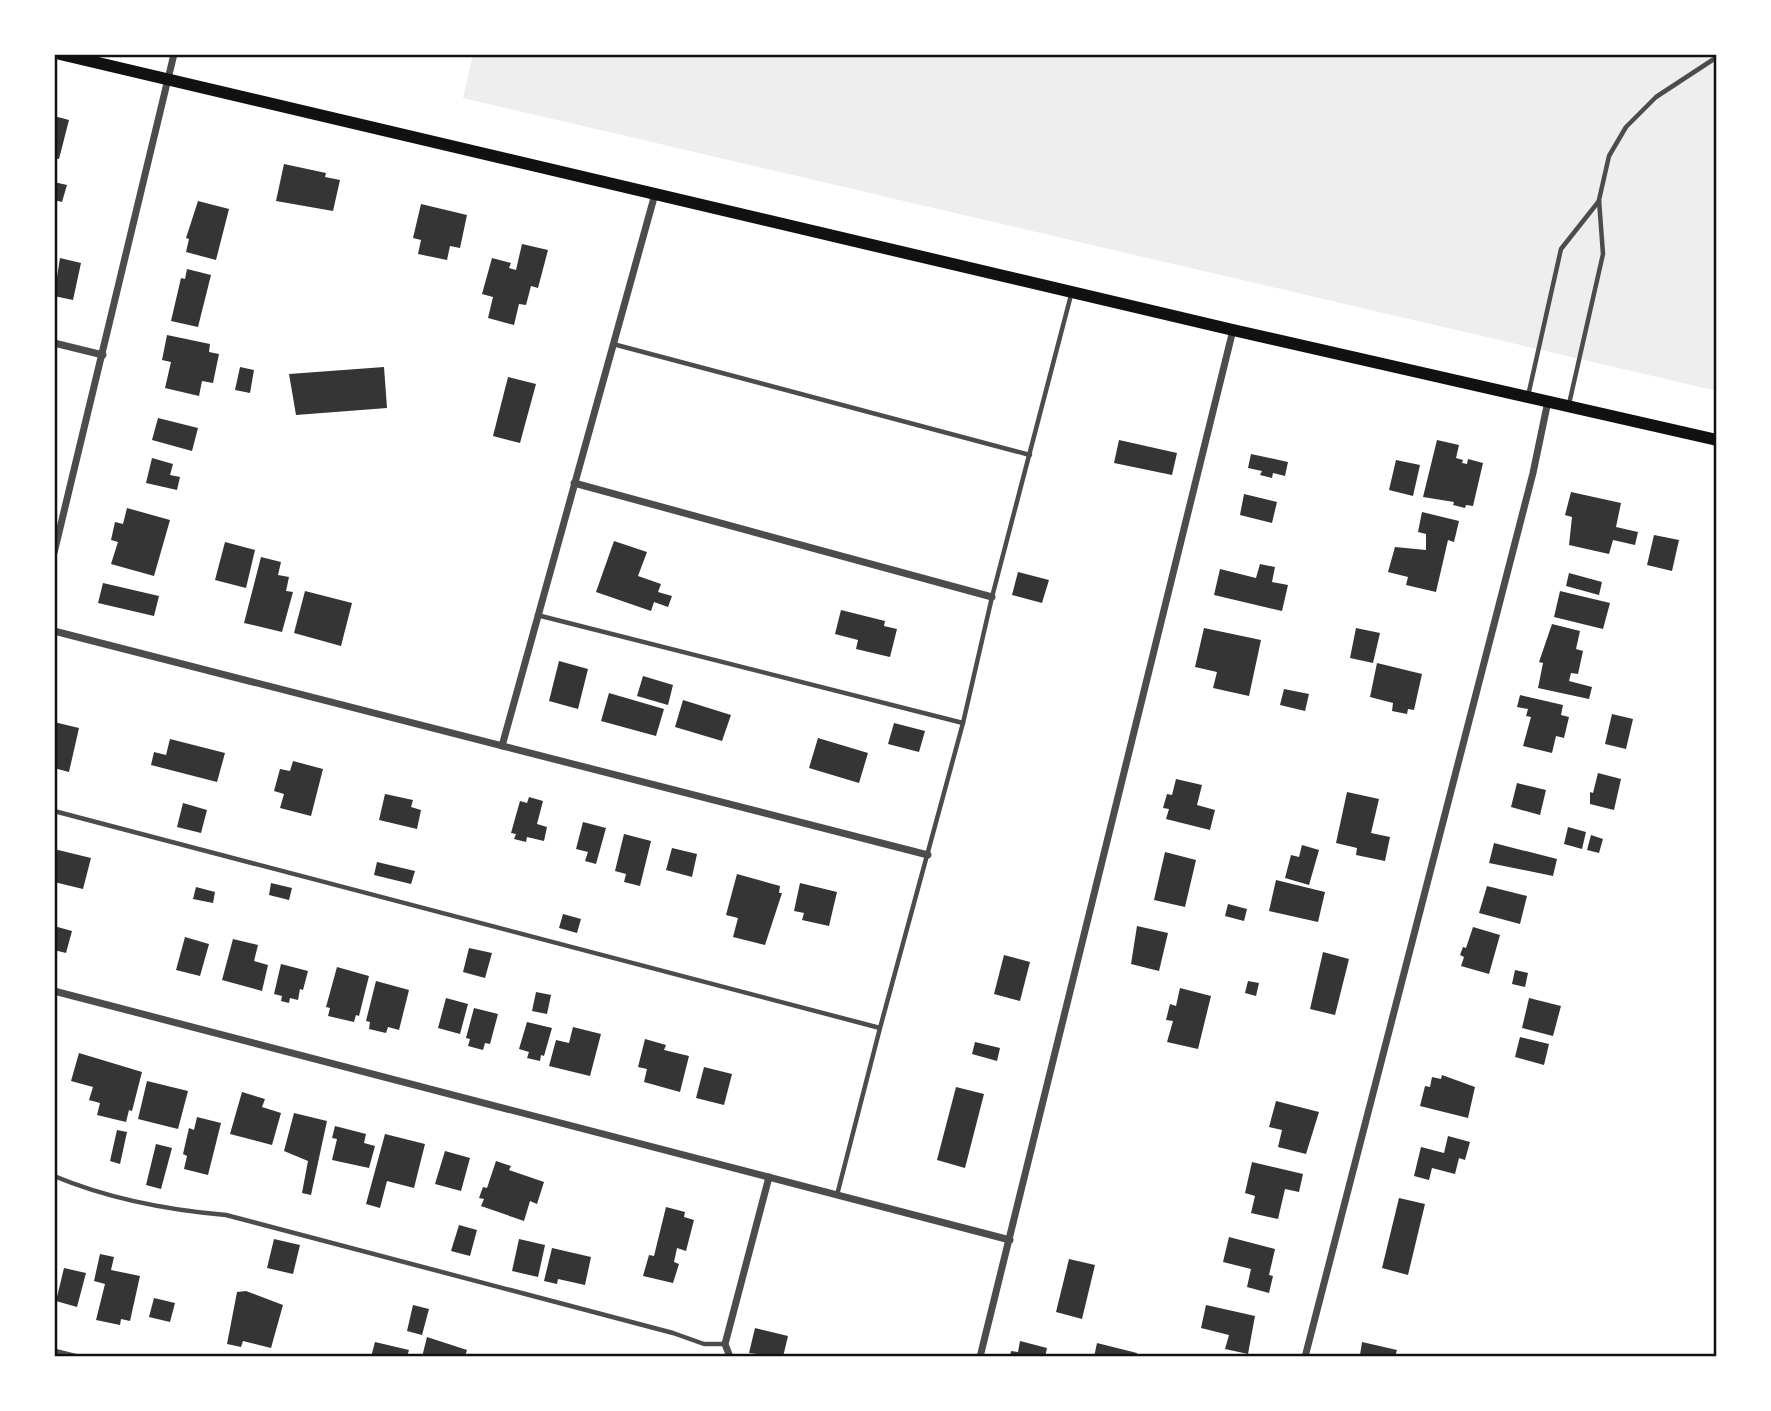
<svg xmlns="http://www.w3.org/2000/svg" width="1771" height="1411" font-family="Rubik,sans-serif">
  <style>
    .green { fill: #eee }
    .building { fill: #353535 }
    .lines { fill: none; stroke-linecap: round; stroke-linejoin: round }
    .service { stroke: #4c4c4c; stroke-width: 4.5 }
    .minor { stroke: #4c4c4c; stroke-width: 7 }
    .secondary { stroke: #111; stroke-width: 12 }
    .neatline { fill: none; stroke: #111; stroke-width: 2.5 }
  </style>
  <rect width="100%" height="100%" fill="#fff"/>
  <path class="green" d="M473 54H1717V391L463 98Z"/>
  <g class="building">
    <path d="M54 116 69 120 59 159 54 158Z"/>
    <path d="M284 164 326 173 325 177 340 180 333 211 276 201Z"/>
    <path d="M54 182 67 185 62 202 54 200Z"/>
    <path d="M198 201 229 209 216 260 186 252 189 239 186 238Z"/>
    <path d="M421 204 467 215 460 248 450 246 447 260 418 254 421 240 413 238Z"/>
    <path d="M522 244 548 250 538 288 531 286 526 305 519 304 514 325 488 318 493 297 482 294 492 258 511 263 509 268 516 270Z"/>
    <path d="M60 258 81 263 73 300 54 296Z"/>
    <path d="M187 269 211 275 198 327 171 321 181 278 185 279Z"/>
    <path d="M167 335 210 344 209 352 219 354 213 383 202 381 199 396 165 388 171 362 162 360Z"/>
    <path d="M240 367 254 370 250 393 235 390Z"/>
    <path d="M384 367 387 408 296 415 289 374Z"/>
    <path d="M508 377 536 384 520 443 493 436Z"/>
    <path d="M158 418 198 428 192 451 152 440Z"/>
    <path d="M1119 440 1177 453 1172 475 1114 463Z"/>
    <path d="M1437 440 1459 445 1456 458 1463 460 1462 463 1467 464 1468 459 1483 463 1473 506 1466 505 1465 508 1453 505 1454 502 1423 497Z"/>
    <path d="M1251 454 1288 462 1285 476 1273 473 1272 478 1260 475 1262 471 1248 468Z"/>
    <path d="M152 458 173 464 170 475 180 477 177 490 146 483Z"/>
    <path d="M1396 460 1420 465 1413 496 1389 490Z"/>
    <path d="M1571 492 1621 503 1616 527 1638 532 1635 545 1613 540 1609 554 1569 545 1572 517 1565 515Z"/>
    <path d="M1244 494 1277 502 1272 523 1240 515Z"/>
    <path d="M127 508 170 520 154 576 111 564 118 542 111 540 115 522 123 524Z"/>
    <path d="M1422 512 1459 521 1454 542 1448 540 1436 592 1406 585 1408 577 1388 572 1395 547 1426 550V534L1418 532Z"/>
    <path d="M1654 535 1679 540 1672 571 1647 565Z"/>
    <path d="M614 541 647 552 638 576 661 584 658 592 672 596 668 607 654 602 651 611 596 592Z"/>
    <path d="M225 542 255 550 246 588 215 580Z"/>
    <path d="M261 557 281 562 278 575 289 577 286 591 293 592 282 632 244 623Z"/>
    <path d="M1260 564 1275 567 1272 582 1288 585 1282 611 1214 595 1220 569 1256 578Z"/>
    <path d="M1018 572 1049 580 1042 603 1012 595Z"/>
    <path d="M1569 573 1602 582 1599 595 1566 586Z"/>
    <path d="M103 583 159 596 154 616 98 603Z"/>
    <path d="M305 591 352 603 341 646 294 633Z"/>
    <path d="M1560 591 1610 603 1603 629 1554 617Z"/>
    <path d="M841 610 885 621 884 626 897 629 890 657 856 649 858 640 835 634Z"/>
    <path d="M1552 624 1580 631 1576 649 1583 651 1578 674 1571 673 1569 681 1592 687 1589 699 1538 688 1543 663 1539 662Z"/>
    <path d="M1204 628 1261 640 1249 696 1213 688 1217 672 1195 667Z"/>
    <path d="M1356 628 1380 633 1373 663 1350 658Z"/>
    <path d="M559 661 588 669 578 709 549 701Z"/>
    <path d="M1377 663 1422 674 1414 710 1408 709 1407 714 1392 711 1393 703 1370 697Z"/>
    <path d="M643 676 673 685 668 705 637 696Z"/>
    <path d="M1284 689 1309 694 1305 711 1280 705Z"/>
    <path d="M609 693 664 709 656 736 601 721Z"/>
    <path d="M1520 695 1563 705 1561 715 1569 717 1564 738 1556 736 1552 753 1523 746 1531 717 1526 716 1528 709 1517 707Z"/>
    <path d="M683 700 731 715 722 741 675 727Z"/>
    <path d="M1612 714 1633 719 1626 749 1605 744Z"/>
    <path d="M54 722 79 728 69 772 54 768Z"/>
    <path d="M894 723 925 731 919 752 888 744Z"/>
    <path d="M818 738 868 753 859 783 809 768Z"/>
    <path d="M170 739 225 753 217 782 151 765 154 752 166 755Z"/>
    <path d="M293 761 323 769 311 816 280 808 284 794 274 791 280 769 290 771Z"/>
    <path d="M1598 773 1621 779 1614 810 1590 804V792L1593 793Z"/>
    <path d="M1176 779 1202 785 1197 805 1215 810 1210 830 1166 819 1169 809 1163 808 1167 794 1172 795Z"/>
    <path d="M1517 783 1546 790 1540 815 1511 807Z"/>
    <path d="M1347 792 1379 799 1371 833 1390 837 1385 861 1356 855 1357 848 1336 843Z"/>
    <path d="M385 794 413 800 411 807 421 810 417 829 379 820Z"/>
    <path d="M529 797 543 801 537 824 547 827 544 841 527 837 526 842 514 839 516 834 511 833 520 801 527 803Z"/>
    <path d="M183 803 207 810 201 833 177 827Z"/>
    <path d="M583 822 606 828 596 864 585 861 588 852 576 849Z"/>
    <path d="M1568 827 1586 832 1582 849 1564 844Z"/>
    <path d="M624 834 651 841 640 886 624 882 626 874 615 871Z"/>
    <path d="M1591 835 1603 839 1599 853 1587 850Z"/>
    <path d="M1494 843 1557 859 1553 876 1489 863Z"/>
    <path d="M1302 845 1319 850 1309 885 1285 878 1291 855 1299 857Z"/>
    <path d="M672 848 697 854 692 877 666 870Z"/>
    <path d="M54 849 91 858 83 889 54 882Z"/>
    <path d="M1165 852 1196 860 1185 907 1154 900Z"/>
    <path d="M377 862 415 871 411 884 374 875Z"/>
    <path d="M737 874 780 886 779 893H782L765 945 733 937 738 918 726 915Z"/>
    <path d="M1276 880 1325 892 1318 922 1269 911Z"/>
    <path d="M271 883 292 888 289 900 269 895Z"/>
    <path d="M800 883 837 892 829 926 802 920 804 913 794 911Z"/>
    <path d="M1487 886 1527 896 1520 924 1479 913Z"/>
    <path d="M196 887 215 892 213 903 193 899Z"/>
    <path d="M1228 904 1247 909 1244 921 1225 916Z"/>
    <path d="M563 914 581 919 577 933 559 928Z"/>
    <path d="M54 926 72 931 66 953 54 950Z"/>
    <path d="M1137 926 1168 933 1159 971 1131 964Z"/>
    <path d="M1473 927 1500 935 1489 974 1461 966 1464 957 1460 955 1463 947 1466 948Z"/>
    <path d="M185 937 209 944 200 976 176 970Z"/>
    <path d="M233 939 258 945 254 961 268 965 262 991 222 980Z"/>
    <path d="M469 948 492 953 485 978 463 972Z"/>
    <path d="M1323 952 1349 959 1335 1015 1310 1009Z"/>
    <path d="M1004 955 1030 962 1020 1001 994 994Z"/>
    <path d="M281 964 308 971 303 990 300 989 298 1000 290 998 289 1003 281 1001 282 996 274 994Z"/>
    <path d="M337 967 369 976 359 1016 356 1015 354 1022 328 1016 330 1008 326 1007Z"/>
    <path d="M1515 970 1528 973 1525 987 1512 984Z"/>
    <path d="M376 981 409 990 399 1030 388 1027 386 1033 369 1029 370 1022 366 1021Z"/>
    <path d="M1248 981 1259 983 1256 996 1245 993Z"/>
    <path d="M1180 988 1211 996 1198 1049 1167 1042 1173 1021 1166 1020 1170 1004 1176 1006Z"/>
    <path d="M536 992 551 995 547 1014 532 1011Z"/>
    <path d="M446 998 468 1004 460 1034 438 1028Z"/>
    <path d="M1529 998 1561 1006 1553 1036 1522 1028Z"/>
    <path d="M474 1008 498 1014 490 1044 485 1043 483 1050 468 1046 470 1039 466 1038Z"/>
    <path d="M527 1022 552 1028 544 1056 541 1055 540 1061 527 1058 529 1052 519 1049Z"/>
    <path d="M573 1027 601 1034 590 1076 549 1066 556 1040 569 1043Z"/>
    <path d="M1520 1037 1549 1044 1544 1065 1515 1057Z"/>
    <path d="M645 1039 666 1045 664 1050 689 1056 680 1092 644 1082 647 1069 638 1067Z"/>
    <path d="M975 1042 1000 1048 997 1061 972 1054Z"/>
    <path d="M79 1053 142 1072 132 1111 129 1110 126 1122 97 1115 100 1103 89 1100 93 1087 71 1081Z"/>
    <path d="M704 1067 732 1074 724 1105 696 1098Z"/>
    <path d="M1442 1075 1475 1087 1468 1118 1420 1106 1425 1086 1430 1087 1432 1077 1441 1079Z"/>
    <path d="M147 1081 188 1091 178 1129 138 1119Z"/>
    <path d="M956 1087 984 1094 965 1168 937 1160Z"/>
    <path d="M242 1092 265 1099 262 1107 281 1113 272 1145 230 1134Z"/>
    <path d="M1276 1101 1319 1112 1306 1154 1278 1147 1282 1130 1269 1127Z"/>
    <path d="M294 1113 327 1121 311 1195 302 1193 308 1161 284 1151Z"/>
    <path d="M197 1117 221 1123 208 1175 184 1169 187 1156 183 1154 189 1128 194 1130Z"/>
    <path d="M335 1126 366 1134 364 1143 375 1146 369 1168 332 1160 337 1139 332 1138Z"/>
    <path d="M117 1130 127 1132 120 1164 110 1161Z"/>
    <path d="M385 1134 425 1144 414 1188 387 1181 380 1208 366 1204Z"/>
    <path d="M1448 1136 1470 1142 1465 1160 1459 1158 1455 1174 1432 1168 1429 1180 1414 1176 1421 1147 1444 1153Z"/>
    <path d="M156 1144 172 1148 161 1189 146 1185Z"/>
    <path d="M445 1151 470 1158 461 1191 435 1184Z"/>
    <path d="M496 1161 511 1166 509 1170 544 1182 537 1204 530 1201 524 1221 481 1206 484 1199 479 1198 483 1187 487 1188Z"/>
    <path d="M1252 1162 1303 1174 1299 1192 1285 1189 1278 1219 1251 1213 1255 1196 1245 1193Z"/>
    <path d="M1399 1198 1425 1204 1408 1275 1382 1268Z"/>
    <path d="M666 1207 685 1212 684 1217 694 1220 686 1251 677 1248 674 1262 679 1264 673 1283 643 1276 649 1255 654 1256Z"/>
    <path d="M459 1225 477 1230 470 1256 451 1251Z"/>
    <path d="M1229 1237 1275 1249 1269 1275 1273 1276 1269 1293 1247 1287 1251 1269 1223 1262Z"/>
    <path d="M274 1239 300 1245 293 1274 267 1268Z"/>
    <path d="M519 1239 545 1245 538 1277 512 1271Z"/>
    <path d="M552 1248 591 1257 585 1285 558 1279 557 1284 544 1281Z"/>
    <path d="M100 1254 114 1257 111 1270 140 1276 130 1321 121 1319 120 1325 96 1320 105 1284 94 1281Z"/>
    <path d="M1069 1259 1095 1265 1082 1319 1056 1312Z"/>
    <path d="M64 1268 86 1273 77 1307 56 1301Z"/>
    <path d="M246 1291 283 1305 271 1348 243 1341 241 1347 227 1344 237 1292Z"/>
    <path d="M154 1298 175 1303 170 1322 149 1317Z"/>
    <path d="M413 1305 429 1309 422 1335 407 1331Z"/>
    <path d="M1206 1305 1255 1316 1248 1354 1225 1349 1229 1335 1201 1328Z"/>
    <path d="M755 1328 788 1336 783 1357 749 1353Z"/>
    <path d="M427 1337 467 1350 465 1357H422Z"/>
    <path d="M1020 1341 1047 1348 1045 1357H1010L1011 1351 1018 1352Z"/>
    <path d="M375 1342 409 1350 407 1357H371Z"/>
    <path d="M1362 1342 1397 1350 1395 1357 1360 1355Z"/>
    <path d="M1097 1343 1137 1353V1357H1094Z"/>
  </g>
  <g class="lines">
    <g class="service">
      <path d="M613 344 1030 455"/>
      <path d="M1528 396 1561 249 1599 201"/>
      <path d="M1569 404 1603 254 1599 200 1609 156 1626 127 1656 97 1717 57"/>
      <path d="M537 615 963 723 992 597 1071 295"/>
      <path d="M54 811 880 1028 963 723"/>
      <path d="M54 1176C109 1199 167 1210 226 1215L673 1333 704 1344H725"/>
      <path d="M837 1195 880 1028"/>
    </g>
    <g class="minor">
      <path d="M54 343 103 355"/>
      <path d="M574 483 992 597"/>
      <path d="M54 553 174 54"/>
      <path d="M54 631 928 855"/>
      <path d="M502 746 655 194"/>
      <path d="M54 991 1010 1240"/>
      <path d="M54 1352 74 1357"/>
      <path d="M730 1357 725 1344 769 1177"/>
      <path d="M980 1357 1233 330"/>
      <path d="M1305 1357 1533 473 1548 401"/>
    </g>
    <path class="secondary" d="M60 54 1233 330 1717 440"/>
  </g>
  <rect width="1771" height="1411" fill="none" stroke="#ffffff" stroke-width="112"/>
  <rect x="56" y="56" width="1659" height="1299" class="neatline"/>
</svg>
